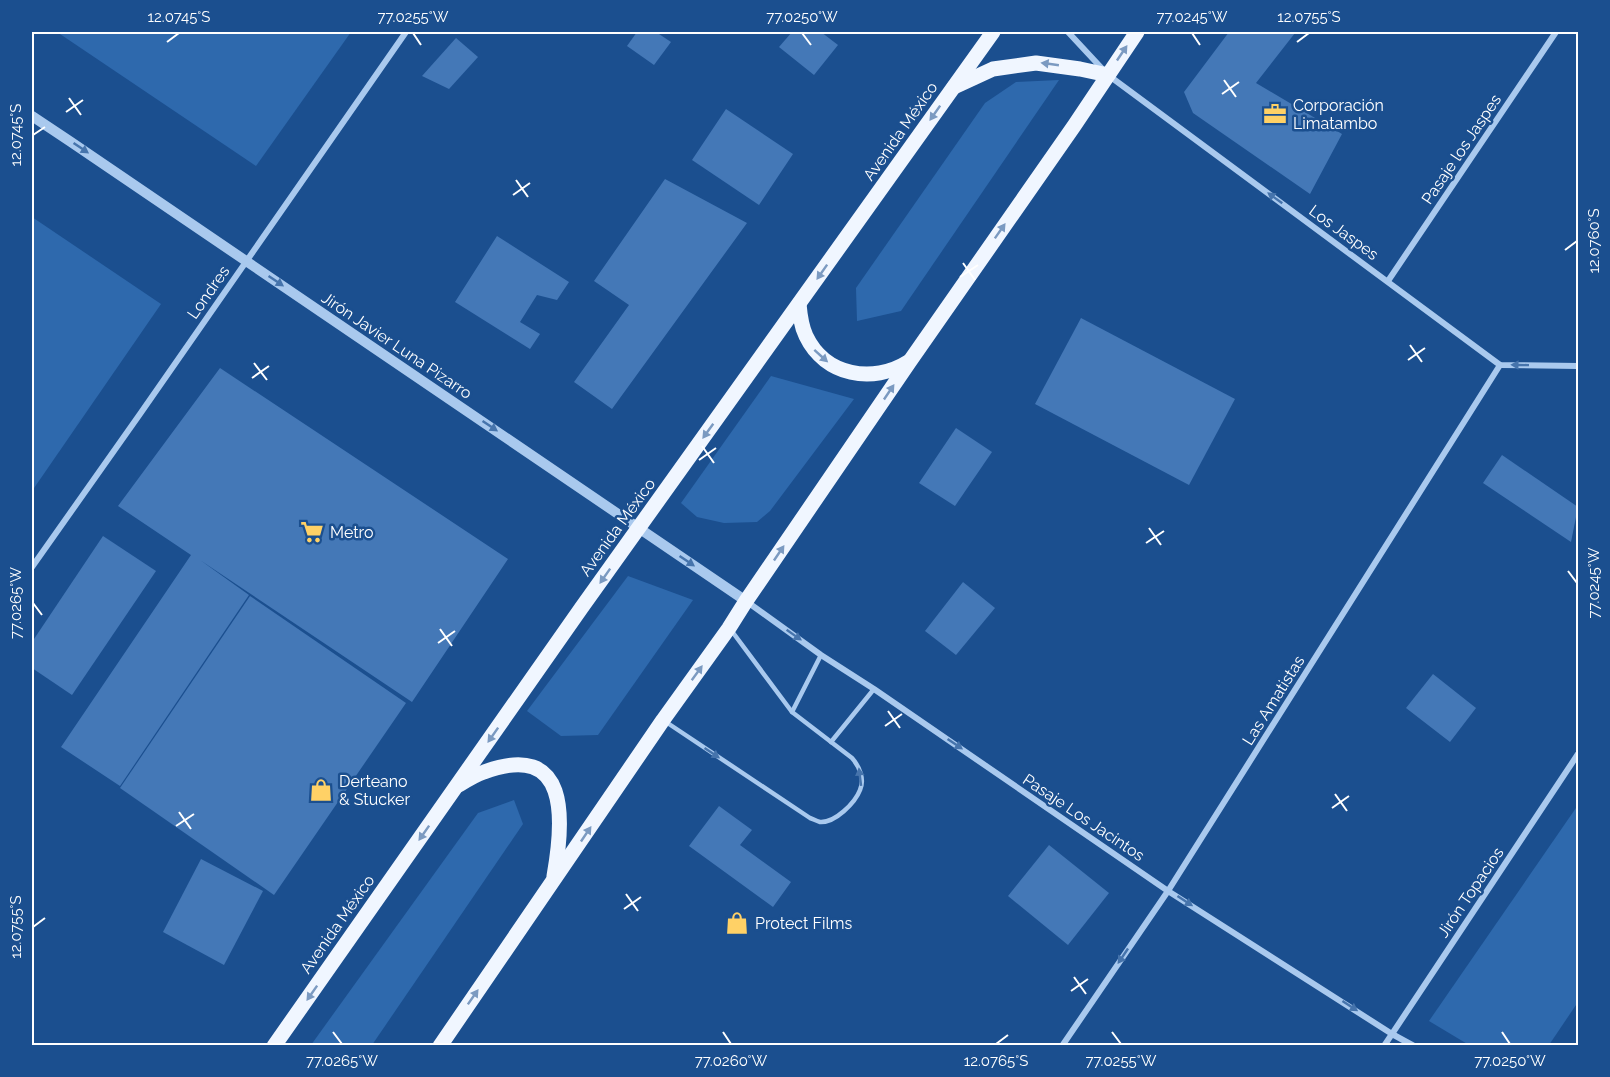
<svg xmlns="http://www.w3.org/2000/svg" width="1610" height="1077" font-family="Raleway,sans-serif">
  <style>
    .green { fill: #2e69ad }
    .building { fill: #4478b7 }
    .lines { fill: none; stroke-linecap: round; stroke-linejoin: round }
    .service { stroke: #a9c9ee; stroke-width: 4.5 }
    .minor { stroke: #a9c9ee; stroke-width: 6 }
    .tertiary { stroke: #a9c9ee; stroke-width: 10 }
    .primary { stroke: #f0f6ff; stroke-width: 15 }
    .oneway { fill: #7b9ac1 }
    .oneway2 { fill: #4674ac }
    .ticks { fill: none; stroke: #fff; stroke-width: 2 }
    .labels { text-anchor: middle; stroke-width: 5; stroke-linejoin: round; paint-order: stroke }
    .poi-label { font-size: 16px; fill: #fff; stroke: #1b4f8f; text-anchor: start }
    .street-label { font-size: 16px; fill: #fff; stroke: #1b4f8f }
    .neatline { fill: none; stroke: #fff; stroke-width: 2 }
    .ticks-label { font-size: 15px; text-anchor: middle; fill: #fff }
  </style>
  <rect width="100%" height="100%" fill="#1b4f8f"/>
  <g class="green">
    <path d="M57 32H351L256 166Z"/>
    <path d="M1059 80 901 311 857 321 856 288 985 103 1016 82Z"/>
    <path d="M32 217 161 304 32 491Z"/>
    <path d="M771 376 854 399 770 511 757 522 724 523 697 517 681 503Z"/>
    <path d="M628 576 693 600 598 735 561 736 527 711Z"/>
    <path d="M514 800 523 824 372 1045H311L478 813Z"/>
    <path d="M1578 805V1002L1549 1045H1469L1429 1021Z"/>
  </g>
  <g class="building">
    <path d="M637 32H656L671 42 654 65 627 46Z"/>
    <path d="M792 32H821L838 45 814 75 779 47Z"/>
    <path d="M1229 32H1293L1295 33 1256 83 1342 134 1310 194 1193 113 1184 92Z"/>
    <path d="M456 38 478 57 449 89 422 76Z"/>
    <path d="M726 109 793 154 759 205 692 160Z"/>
    <path d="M665 179 747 223 612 409 574 382 629 305 594 281Z"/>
    <path d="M497 236 569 282 557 300 537 295 520 322 540 334 530 349 455 302Z"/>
    <path d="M1081 318 1235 399 1189 485 1035 404Z"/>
    <path d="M220 368 508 559 412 702 200 560 249 595 120 786 61 747 191 555 118 506Z"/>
    <path d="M956 428 992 452 955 506 919 483Z"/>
    <path d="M1502 455 1578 507 1571 542 1483 483Z"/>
    <path d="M103 536 156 571 72 695 32 668V642Z"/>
    <path d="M963 582 995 608 956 655 925 631Z"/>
    <path d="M250 596 406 703 274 895 120 788Z"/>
    <path d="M1433 674 1476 708 1450 742 1406 708Z"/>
    <path d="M719 806 752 830 740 845 791 882 773 907 689 846Z"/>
    <path d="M1049 845 1109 893 1068 945 1008 896Z"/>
    <path d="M201 859 263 891 224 965 163 932Z"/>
  </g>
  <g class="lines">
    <g class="service">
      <path d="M792 712 821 655"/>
      <path d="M666 722 810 818C813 819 816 821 820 822 835 823 855 803 860 790 865 779 859 766 852 758L792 712 731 630"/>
      <path d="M831 742 874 689"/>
    </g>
    <g class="minor">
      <path d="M1068 32 1108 75 1500 365 1578 366"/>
      <path d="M1388 281 1556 32"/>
      <path d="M32 567 140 414 406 32"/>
      <path d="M746 601 821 655 874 689 1168 891 1392 1034 1414 1046"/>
      <path d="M1062 1046 1168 891 1500 365"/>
      <path d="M1384 1046 1578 754"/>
    </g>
    <path class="tertiary" d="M32 116 71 142 746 601"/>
    <g class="primary">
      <path d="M954 87 993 69 1036 63 1080 69 1108 75"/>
      <path d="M799 304C800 315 801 326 806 336 825 376 873 384 908 362"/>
      <path d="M459 785C467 780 475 775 484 772 570 740 564 820 554 876"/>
      <path d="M274 1046 582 607 993 32"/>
      <path d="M440 1046 663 720 729 628 746 601 910 361 1074 126 1137 32"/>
    </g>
  </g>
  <defs><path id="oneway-solid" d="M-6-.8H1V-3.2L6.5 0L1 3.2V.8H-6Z" transform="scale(1.5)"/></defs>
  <g class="oneway">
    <use href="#oneway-solid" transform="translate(1122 53) rotate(-56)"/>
    <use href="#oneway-solid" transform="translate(1050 64) rotate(-172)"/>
    <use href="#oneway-solid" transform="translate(935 113) rotate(125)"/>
    <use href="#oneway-solid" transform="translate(1000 231) rotate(-55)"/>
    <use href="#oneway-solid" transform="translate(822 272) rotate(125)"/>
    <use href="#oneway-solid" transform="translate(821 356) rotate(42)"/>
    <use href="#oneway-solid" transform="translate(889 392) rotate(-56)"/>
    <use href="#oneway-solid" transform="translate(708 431) rotate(126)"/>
    <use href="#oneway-solid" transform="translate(779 553) rotate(-56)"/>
    <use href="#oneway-solid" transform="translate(605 576) rotate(125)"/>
    <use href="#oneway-solid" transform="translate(697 673) rotate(-54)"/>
    <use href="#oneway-solid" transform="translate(493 735) rotate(125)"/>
    <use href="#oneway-solid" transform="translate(424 833) rotate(125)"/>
    <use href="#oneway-solid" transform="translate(586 834) rotate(-56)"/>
    <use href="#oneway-solid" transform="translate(312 993) rotate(125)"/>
    <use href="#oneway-solid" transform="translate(473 997) rotate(-55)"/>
  </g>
  <g class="oneway2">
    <use href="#oneway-solid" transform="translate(81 148) rotate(34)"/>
    <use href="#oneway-solid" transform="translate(1275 198) rotate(-144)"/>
    <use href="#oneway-solid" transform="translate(276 281) rotate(34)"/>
    <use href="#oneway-solid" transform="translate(1520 365) rotate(-179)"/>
    <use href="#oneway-solid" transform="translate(490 426) rotate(34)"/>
    <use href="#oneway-solid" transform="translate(687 561) rotate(34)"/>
    <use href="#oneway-solid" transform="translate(794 635) rotate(35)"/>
    <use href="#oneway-solid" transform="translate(955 744) rotate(34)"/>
    <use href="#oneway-solid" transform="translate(712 753) rotate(34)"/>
    <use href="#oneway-solid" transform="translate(860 777) rotate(-97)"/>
    <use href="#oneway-solid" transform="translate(1185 901) rotate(33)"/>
    <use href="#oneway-solid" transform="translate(1123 956) rotate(124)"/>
    <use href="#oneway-solid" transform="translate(1350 1006) rotate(33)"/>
  </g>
  <path class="ticks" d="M413 33 421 45M802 33 811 45M1192 33 1200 45M167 42 179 33M1297 42 1309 33M1224 80 1236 97M1222 94 1239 82M69 98 81 115M66 112 83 100M33 135 45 127M516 180 528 197M513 195 530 183M1565 250 1577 241M963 263 975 280M960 277 978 265M1410 345 1422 362M1408 360 1425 348M254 363 267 380M252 378 269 366M702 446 714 463M699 460 716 448M1149 528 1161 545M1146 543 1164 531M1568 571 1577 583M33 603 42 615M440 629 452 646M438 643 455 631M888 711 900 728M885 726 902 714M1335 794 1347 811M1332 808 1349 796M179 812 191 829M176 826 194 814M626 894 638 911M624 909 641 897M33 927 45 918M1074 977 1086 994M1071 991 1088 979M333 1032 342 1044M723 1032 731 1044M1112 1032 1121 1044M1502 1032 1510 1044M996 1044 1008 1035"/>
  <defs>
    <g id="office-bare" transform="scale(1.8)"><path d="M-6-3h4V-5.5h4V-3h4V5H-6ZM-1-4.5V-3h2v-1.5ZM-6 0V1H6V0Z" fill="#ffd166" stroke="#1b4f8f" stroke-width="2.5" paint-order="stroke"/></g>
    <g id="supermarket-bare" transform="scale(1.8)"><path d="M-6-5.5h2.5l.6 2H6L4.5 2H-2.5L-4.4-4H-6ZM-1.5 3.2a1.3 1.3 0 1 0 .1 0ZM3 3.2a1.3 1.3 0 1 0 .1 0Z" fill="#ffd166" stroke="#1b4f8f" stroke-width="2.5" paint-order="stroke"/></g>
    <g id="shop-bare" transform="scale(1.8)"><path d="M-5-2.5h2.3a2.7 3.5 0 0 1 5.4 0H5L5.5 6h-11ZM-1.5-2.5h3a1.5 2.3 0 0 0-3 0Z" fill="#ffd166" stroke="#1b4f8f" stroke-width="2.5" paint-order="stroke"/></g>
  </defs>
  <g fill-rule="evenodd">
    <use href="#office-bare" x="1275" y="114"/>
    <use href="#supermarket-bare" x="312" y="532"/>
    <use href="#shop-bare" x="321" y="790"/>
    <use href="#shop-bare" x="737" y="923"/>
  </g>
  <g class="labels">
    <g class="poi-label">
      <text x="1293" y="111">Corporación<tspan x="1293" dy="18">Limatambo</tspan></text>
      <text x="330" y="538">Metro</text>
      <text x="339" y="787">Derteano<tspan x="339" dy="18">&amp; Stucker</tspan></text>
      <text x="755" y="929">Protect Films</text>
    </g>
    <g class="street-label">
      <text transform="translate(900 131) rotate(-55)" y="6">Avenida México</text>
      <text transform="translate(1461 149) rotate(-56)" y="6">Pasaje los Jaspes</text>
      <text transform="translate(1344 232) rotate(36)" y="6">Los Jaspes</text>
      <text transform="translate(208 292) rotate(-55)" y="6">Londres</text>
      <text transform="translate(397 345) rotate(34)" y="6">Jirón Javier Luna Pizarro</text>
      <text transform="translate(617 527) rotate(-54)" y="6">Avenida México</text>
      <text transform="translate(1273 700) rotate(-58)" y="6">Las Amatistas</text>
      <text transform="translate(1084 817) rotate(34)" y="6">Pasaje Los Jacintos</text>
      <text transform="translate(1470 892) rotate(-56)" y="6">Jirón Topacios</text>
      <text transform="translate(337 924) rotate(-55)" y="6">Avenida México</text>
    </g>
  </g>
  <rect width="1610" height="1077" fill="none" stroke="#1b4f8f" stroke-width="66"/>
  <rect x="33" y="33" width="1544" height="1011" class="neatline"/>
  <g class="ticks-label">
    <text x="179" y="22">12.0745°S</text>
    <text x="413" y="22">77.0255°W</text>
    <text x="802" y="22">77.0250°W</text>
    <text x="1192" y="22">77.0245°W</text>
    <text x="1309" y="22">12.0755°S</text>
    <text transform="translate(16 135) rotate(-90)" y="5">12.0745°S</text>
    <text transform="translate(1594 241) rotate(-90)" y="5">12.0760°S</text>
    <text transform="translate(1594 583) rotate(-90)" y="5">77.0245°W</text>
    <text transform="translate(16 603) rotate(-90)" y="5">77.0265°W</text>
    <text transform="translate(16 927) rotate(-90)" y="5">12.0755°S</text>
    <text x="342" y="1066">77.0265°W</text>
    <text x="731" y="1066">77.0260°W</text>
    <text x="996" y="1066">12.0765°S</text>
    <text x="1121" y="1066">77.0255°W</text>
    <text x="1510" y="1066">77.0250°W</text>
  </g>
</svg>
